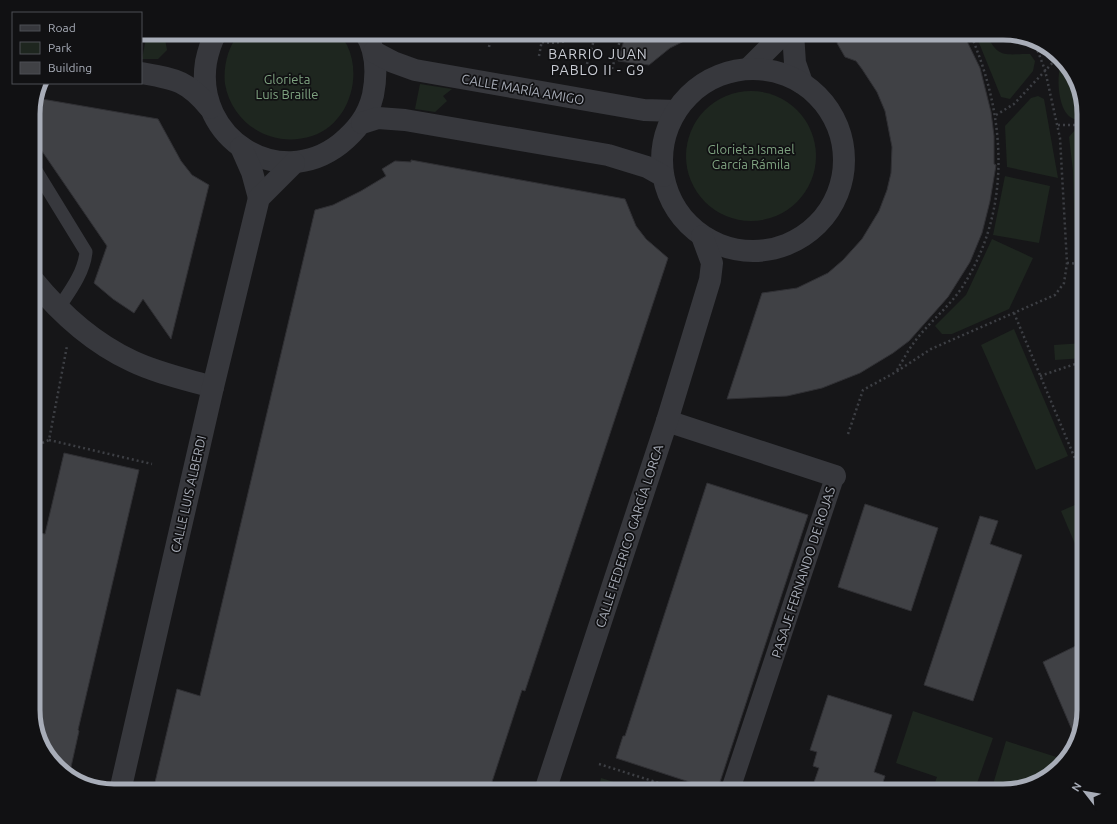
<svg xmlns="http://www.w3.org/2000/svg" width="1117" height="824" font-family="Ubuntu,sans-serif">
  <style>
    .green { fill: #1e261f }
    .building { fill: #404145; stroke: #303034 }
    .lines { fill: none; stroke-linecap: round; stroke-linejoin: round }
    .path { stroke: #3d3f44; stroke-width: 2.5; stroke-dasharray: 2 3; stroke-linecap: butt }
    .service { stroke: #37383d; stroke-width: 13 }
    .pedestrian { stroke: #37383d; stroke-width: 19 }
    .minor { stroke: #37383d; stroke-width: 22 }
    .labels { text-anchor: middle; stroke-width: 3.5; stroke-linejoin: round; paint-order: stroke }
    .park-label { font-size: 13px; fill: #7fa381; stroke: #111113 }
    .street-label { font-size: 13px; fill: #a8adb8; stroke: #111113 }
    .neighbourhood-label { font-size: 14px; letter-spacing: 1px; fill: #c9ccd4; stroke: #111113 }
    .rim { fill: none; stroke: #a8adb8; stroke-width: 5 }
  </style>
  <rect width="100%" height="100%" fill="#161618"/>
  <g class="green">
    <path d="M147 33 155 34 165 39 167 50 158 59H142Z"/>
    <path d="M240 33H338C341 37 345 41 347 45 363 78 348 124 312 136 272 149 232 124 225 84 223 67 228 45 240 33Z"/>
    <path d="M975 33H986C998 59 1004 54 1030 54L1035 61 1033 71 1010 99 1001 97Z"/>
    <path d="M1062 62 1076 78 1084 120C1078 121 1071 119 1067 114 1058 103 1056 74 1062 62Z"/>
    <path d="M420 84 452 89 443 96 447 101 435 112 415 109Z"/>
    <circle cx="751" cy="156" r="65"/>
    <path d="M1038 96 1044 99 1058 178 1007 167 1005 126 1031 98Z"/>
    <path d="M1084 129V255L1075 247 1073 171 1069 137 1075 130Z"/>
    <path d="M1005 176 1050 186 1039 243 993 235Z"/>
    <path d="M992 239 1033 258 1009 309 952 334H942L935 326 966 295Z"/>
    <path d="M33 319 39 326 33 357Z"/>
    <path d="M1014 329 1068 456 1036 470 981 345Z"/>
    <path d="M1084 343V358L1055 360 1054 345Z"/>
    <path d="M1084 501V565L1061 511Z"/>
    <path d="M913 711 993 738 975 789 979 791H932L937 777 896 763Z"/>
    <path d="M1006 741 1066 760 1039 783 1003 791H991Z"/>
    <path d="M601 778 630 787 620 791H598Z"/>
  </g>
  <g class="building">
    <path d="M626 33H700L670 48 649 65 618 61Z"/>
    <path d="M840 33H963L980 68 991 112 994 136V164L996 165 990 201 982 233 970 262 948 297 909 341 893 353 860 373 822 388 787 396 727 399 762 293 797 288 828 273 843 260 862 239 879 211 887 190 891 173 892 147 885 111 877 92 862 69 856 61 845 57 837 43Z"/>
    <path d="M36 98 158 119 181 161 192 175 209 185 171 339 143 299 134 313 113 299 94 283 107 246 33 138V109Z"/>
    <path d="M411 160 625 199 636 226 646 239 668 258 525 691 522 690 489 791H153L177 689 200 696 315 210 333 205 361 191 386 176 382 169 395 161 411 162Z"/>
    <path d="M64 453 139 470 78 730 79 731 69 776 65 774 44 750 33 715V532L45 534Z"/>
    <path d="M707 483 808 515 717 791 616 758 623 736H625Z"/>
    <path d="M865 504 938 528 911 611 838 587Z"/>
    <path d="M980 516 998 521 990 544 1022 555 973 701 924 685Z"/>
    <path d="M1084 642V710L1075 737 1043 662Z"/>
    <path d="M828 695 892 715 874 772 885 776 880 791H811L819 768 813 766 817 752 810 750Z"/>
  </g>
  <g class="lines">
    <g class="path">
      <path d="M464 42 466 33"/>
      <path d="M542 42C557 44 570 42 583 33"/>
      <path d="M489 47 492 33"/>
      <path d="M539 56 542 40"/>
      <path d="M587 64 596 33"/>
      <path d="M612 69 622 33"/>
      <path d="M996 115 1014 104 1058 57"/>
      <path d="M1058 125H1084"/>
      <path d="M1067 263 1084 264"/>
      <path d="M1014 313 1084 480"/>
      <path d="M897 370C902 362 907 352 913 344 927 324 947 309 961 289 1013 210 1006 116 970 33"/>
      <path d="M1040 376 1084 361"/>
      <path d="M848 434 863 390 896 372 931 349 1055 295 1064 283 1067 263 1060 138 1045 70 1035 44"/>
      <path d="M49 440 152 464"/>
      <path d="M33 447 49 440 67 346"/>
      <path d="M599 764 684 791"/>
      <path d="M634 791 655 782 659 791"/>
    </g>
    <path class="service" d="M33 169 37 172 86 252C84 273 70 291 58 309"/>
    <path class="pedestrian" d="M730 791 835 476"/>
    <g class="minor">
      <path d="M216 33C211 42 208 52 206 62 194 138 278 192 340 144 357 130 368 116 373 95 377 74 377 51 365 33"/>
      <path d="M793 33 795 63 802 83"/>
      <path d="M374 52 393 62 415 70 644 110 676 111"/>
      <path d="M748 69 784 33"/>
      <circle cx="753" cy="160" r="91"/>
      <path d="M141 73C175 79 187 80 210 108"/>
      <path d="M362 123 378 118 405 120 608 155 647 167 663 176"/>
      <path d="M241 147 252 172 259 198"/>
      <path d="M33 280C60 313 93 343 132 361 157 373 185 379 213 387"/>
      <path d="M667 421 835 476"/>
      <path d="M120 791 213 387 258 202 259 198 294 163"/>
      <path d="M545 791 667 421 710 280 712 263 702 236"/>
    </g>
  </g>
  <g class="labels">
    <g class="park-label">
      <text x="287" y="84">Glorieta<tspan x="287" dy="15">Luis Braille</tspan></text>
      <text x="751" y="154">Glorieta Ismael<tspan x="751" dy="15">García Rámila</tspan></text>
    </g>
    <g class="street-label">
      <text transform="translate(523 89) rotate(10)" y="5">CALLE MARÍA AMIGO</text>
      <text transform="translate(188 494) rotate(-77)" y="5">CALLE LUIS ALBERDI</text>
      <text transform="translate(629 536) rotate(-72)" y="5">CALLE FEDERICO GARCÍA LORCA</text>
      <text transform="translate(803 572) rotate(-72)" y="5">PASAJE FERNANDO DE ROJAS</text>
    </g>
    <g class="neighbourhood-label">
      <text x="598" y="59">BARRIO JUAN<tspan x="598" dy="16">PABLO II - G9</tspan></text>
    </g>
  </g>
  <path d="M0 0H1117V824H0ZM114 40H1003A74 74 0 0 1 1077 114V710A74 74 0 0 1 1003 784H114A74 74 0 0 1 40 710V114A74 74 0 0 1 114 40Z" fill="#111113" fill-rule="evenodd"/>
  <path class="rim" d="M114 40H1003A74 74 0 0 1 1077 114V710A74 74 0 0 1 1003 784H114A74 74 0 0 1 40 710V114A74 74 0 0 1 114 40Z"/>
  <rect x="12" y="12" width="130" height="72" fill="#111113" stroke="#4d4f55"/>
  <rect x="20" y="25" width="20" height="6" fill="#37383d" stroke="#4d4f55"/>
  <text x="48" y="32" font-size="12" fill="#a8adb8">Road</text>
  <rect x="20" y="42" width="20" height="12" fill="#1e261f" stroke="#4d4f55"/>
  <text x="48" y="52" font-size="12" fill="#a8adb8">Park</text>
  <rect x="20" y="62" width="20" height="12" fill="#404145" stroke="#4d4f55"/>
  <text x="48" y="72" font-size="12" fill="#a8adb8">Building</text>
  <g transform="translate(1085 792) rotate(301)" stroke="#111113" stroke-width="3" paint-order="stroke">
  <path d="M0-3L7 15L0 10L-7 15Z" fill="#a8adb8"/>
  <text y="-6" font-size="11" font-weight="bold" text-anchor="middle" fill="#a8adb8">N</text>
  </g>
</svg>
